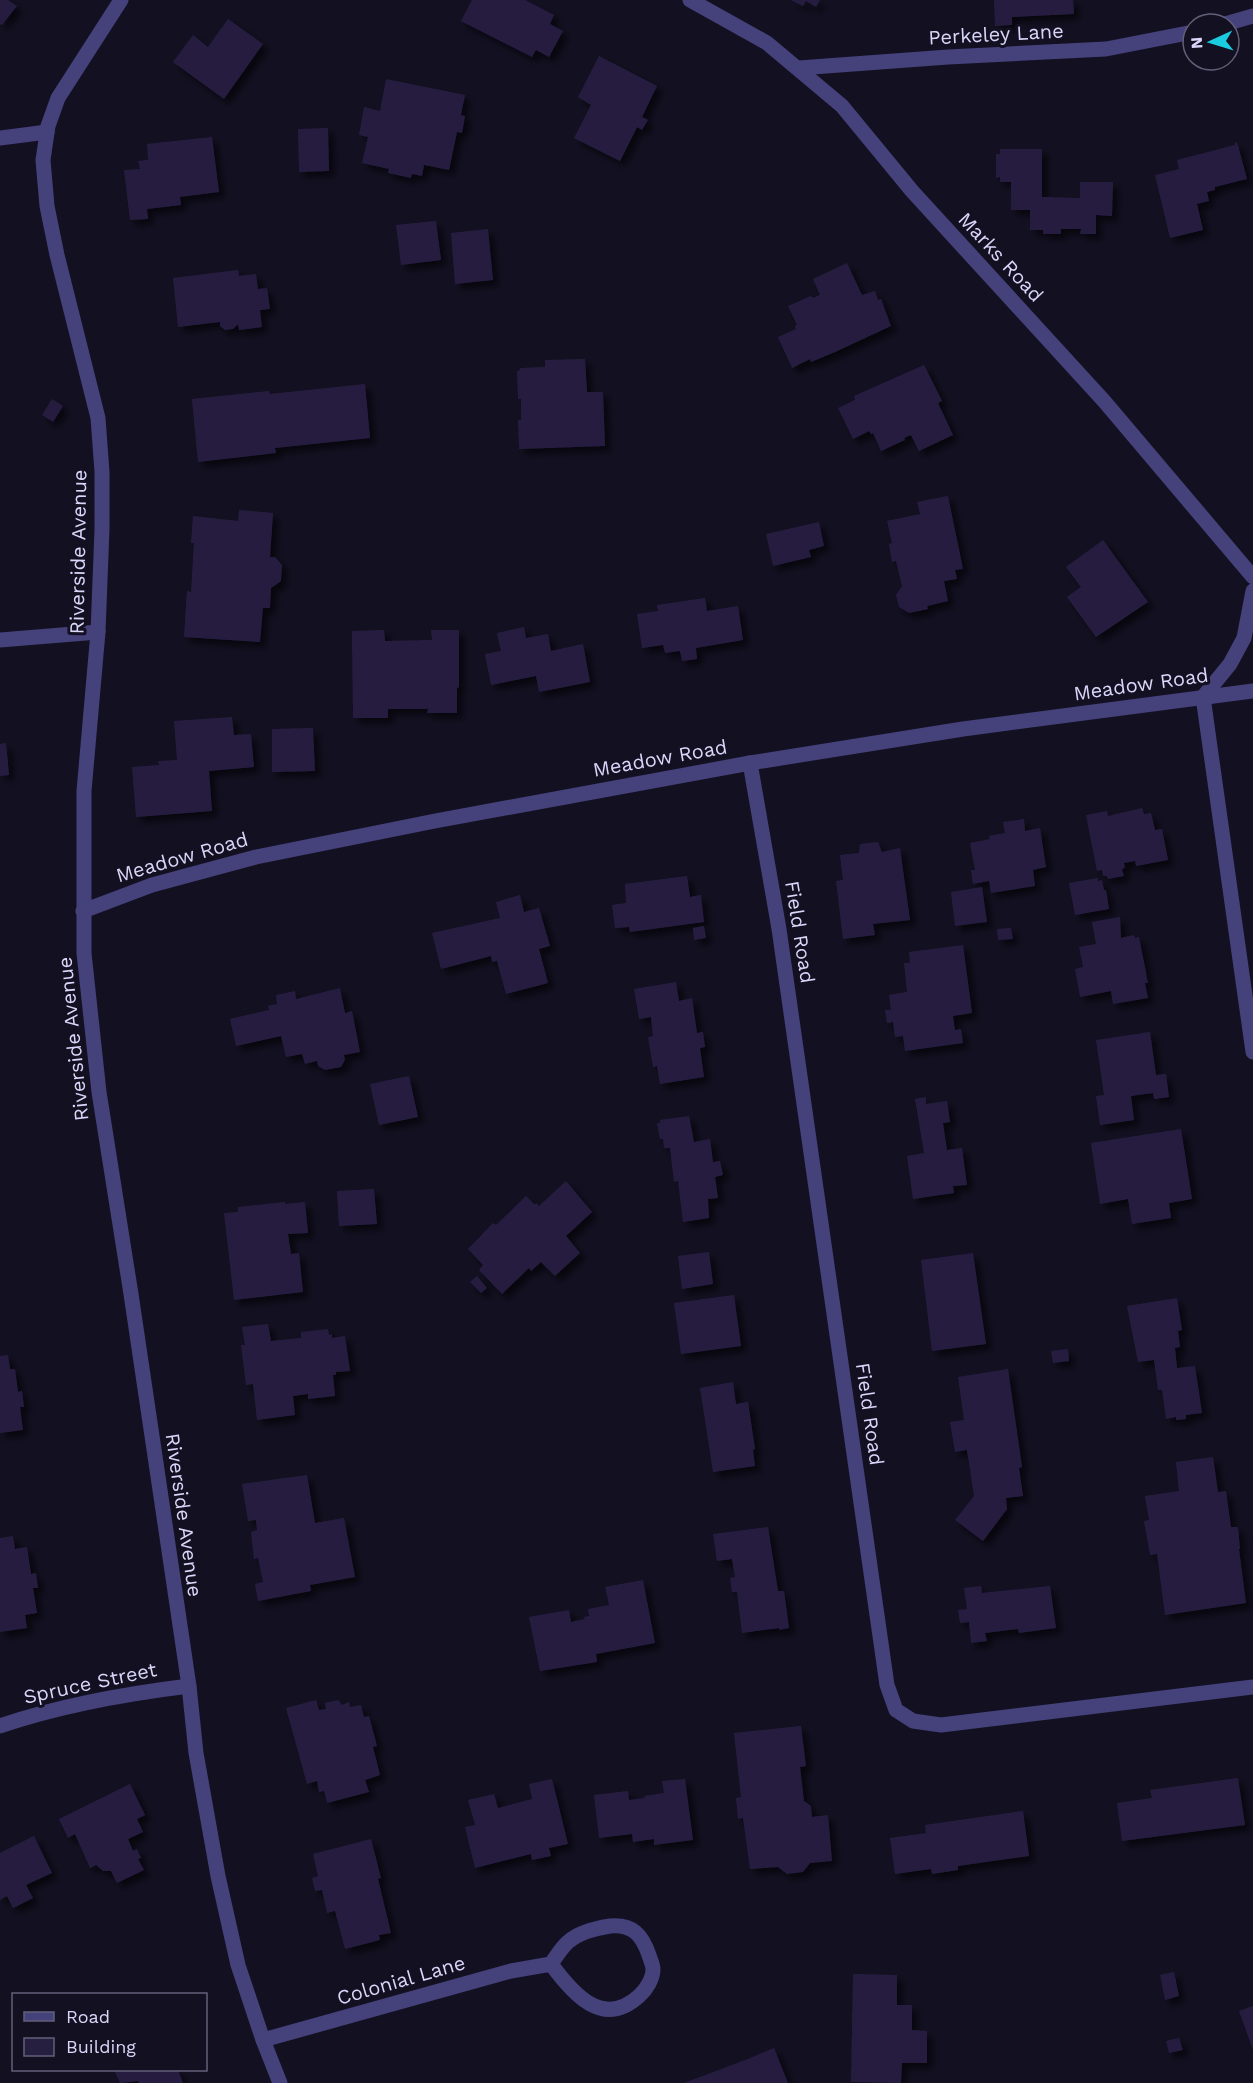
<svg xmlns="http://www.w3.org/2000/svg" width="1253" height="2083" font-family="'Work Sans',sans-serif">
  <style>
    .building { fill: #261f40; filter: url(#shadow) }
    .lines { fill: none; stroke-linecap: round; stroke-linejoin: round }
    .minor { stroke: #44417b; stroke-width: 15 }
    .labels { text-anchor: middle; stroke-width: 6; stroke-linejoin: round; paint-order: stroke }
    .street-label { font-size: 20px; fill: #dad6fa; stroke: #131021 }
  </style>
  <defs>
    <filter id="shadow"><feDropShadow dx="5.5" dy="5.5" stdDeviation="3" flood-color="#0009"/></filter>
  </defs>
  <rect width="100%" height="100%" fill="#131021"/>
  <g class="building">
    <path d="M0 0H8L17 6 2 25 0 24Z"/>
    <path d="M472 0H525L554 15 550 24 563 31 549 57 536 50 532 57 461 21Z"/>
    <path d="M791 0H820L816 7 806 1 803 6Z"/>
    <path d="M994 0H1073L1074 14 1012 17V25L995 26Z"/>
    <path d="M228 19 263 44 224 99 173 62 193 35 208 47Z"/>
    <path d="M599 56 657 86 642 117 648 120 642 130 637 127 620 161 574 138 591 105 578 97Z"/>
    <path d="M386 79 465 95 461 115 465 116 462 133 457 132 449 170 424 165 422 176 412 174 411 178 388 173 389 169 362 163 368 137 359 135 364 107 380 111Z"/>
    <path d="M328 128 329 171 299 172 298 129Z"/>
    <path d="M212 137 219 192 180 197 181 205 147 209 148 219 130 220 124 170 140 169 138 161 148 160 147 144Z"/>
    <path d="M1237 142 1247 179 1215 187V190L1207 192 1209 201 1197 204 1203 230 1170 238 1155 175 1179 169 1177 160 1235 145V143Z"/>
    <path d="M1000 149H1042V197L1080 198V182H1113L1112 216 1096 215V234H1080L1081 229H1061V234H1043V230H1030V210H1011V182H1000V177L996 178V154H1000Z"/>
    <path d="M436 221 441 260 401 265 396 225Z"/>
    <path d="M488 229 493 280 455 284 451 233Z"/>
    <path d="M847 263 862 295 875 291 878 300 881 299 891 326 835 352 811 362 810 359 792 368 778 337 796 329 795 326 797 325 788 306 811 296 813 298 820 295 813 279Z"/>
    <path d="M238 270 239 276 256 274 258 289 267 288 270 309 260 310 262 327 239 330 238 324 233 329 225 330 220 326V322L178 327 173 278Z"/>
    <path d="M585 359 587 392H603L605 446 519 449 518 420H521V399H518L517 371 520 370V368L545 367V360Z"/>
    <path d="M924 365 942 401 938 403 953 435 919 451 911 435 904 438 905 440 881 451 873 433 871 434 869 431 853 439 838 408 855 400 854 396Z"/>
    <path d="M365 384 370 438 275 448 276 453 198 462 192 399 269 391 270 394Z"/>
    <path d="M52 399 63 406 53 422 42 415Z"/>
    <path d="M948 496 963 569 955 570 957 579 944 581 948 601 927 606 928 609 909 613 899 607 896 595 902 586 896 561 892 562 889 544 892 543 887 521 920 514 917 502Z"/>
    <path d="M239 510 273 513 270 557H275L282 565 281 581 271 588 270 608H263L260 642 184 637 187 591 191 592 194 543H191L193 516 238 521Z"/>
    <path d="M819 522 824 546 809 550 811 557 773 566 766 534Z"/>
    <path d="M1103 540 1148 602 1096 637 1067 597 1081 587 1066 567Z"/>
    <path d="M705 598 707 611 738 606 743 640 696 648 697 659 682 661 680 651 665 653 663 645 642 648 637 614 658 611 657 605Z"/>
    <path d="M524 627 526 638 548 634 551 651 583 644 590 682 539 692 536 676 491 685 485 654 501 651 497 633Z"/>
    <path d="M384 630 385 641 432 640 431 630H459V687L457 688V713H427L428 709H388V718H353L352 631Z"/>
    <path d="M232 717 234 735 251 734 254 767 209 771 212 811 136 817 132 767 159 765 158 761 177 760 174 721Z"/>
    <path d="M313 728 315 771 272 772V729Z"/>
    <path d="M6 743 9 775 0 776V744Z"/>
    <path d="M1142 808 1144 814 1151 813 1155 830 1162 829 1168 860 1136 866 1135 861 1124 863 1125 868 1122 869 1124 876 1108 879 1107 876H1103L1102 870 1097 871 1086 815 1107 811 1108 816Z"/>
    <path d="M1024 819 1025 831 1040 828 1046 867 1033 870 1035 886 991 893 989 881 973 884 971 870H975L970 843 990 839 989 836 1005 833 1003 822Z"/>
    <path d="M878 842 882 852 900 848 910 920 873 924 875 935 843 939 836 881 843 880 840 855 859 853 860 844Z"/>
    <path d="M687 876 690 897 701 895 704 922 630 932 629 927 615 928 612 905 626 903 625 884Z"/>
    <path d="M1098 878V881L1102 880 1104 890H1106L1109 909 1075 915 1069 883Z"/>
    <path d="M982 887 987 922 955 926 951 892Z"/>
    <path d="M520 895 524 912 539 908 550 946 539 949 548 983 506 994 497 961 492 962 491 956 441 969 432 933 500 918 496 902Z"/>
    <path d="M1120 917 1121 938 1134 935 1135 938 1139 937 1148 983H1145L1148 998 1113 1004 1111 991 1080 997 1075 969 1083 967 1079 947 1096 944 1092 922Z"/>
    <path d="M704 926 706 938 694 940 693 928Z"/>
    <path d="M1011 928 1013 939 998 940 997 929Z"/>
    <path d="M963 945 972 1013 953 1016 955 1030 961 1029 963 1043 905 1051 903 1036 895 1037 893 1022 887 1023 885 1010H891L889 995 907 992 904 963H910L909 952Z"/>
    <path d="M676 982 679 1001 692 998 697 1033 703 1032 705 1047 700 1048 704 1077 660 1084 657 1066 653 1067 648 1037 653 1036 651 1017 639 1019 634 989Z"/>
    <path d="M340 988 345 1013 352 1011 360 1052 344 1055 345 1060 341 1067 325 1070 318 1066 317 1061 305 1064 302 1054 286 1057 281 1036 236 1046 230 1019 269 1010 268 1006 277 1004 276 995 295 991 296 999Z"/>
    <path d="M1150 1032 1156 1075 1166 1074 1169 1097 1154 1099 1153 1093 1131 1096 1134 1120 1100 1125 1096 1096 1104 1095 1096 1040Z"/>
    <path d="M409 1076 418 1117 379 1125 370 1084Z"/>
    <path d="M926 1097V1104L947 1101 950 1122 943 1123 947 1150 962 1148 967 1185 953 1186 954 1193 913 1199 907 1156 924 1153 915 1099Z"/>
    <path d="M689 1116 694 1142 710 1139 713 1162 720 1161 723 1175 715 1177 718 1198 708 1199 709 1218 683 1222 678 1181 674 1182 670 1148H664L663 1139H660L657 1123H660V1120Z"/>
    <path d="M1181 1129 1192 1199 1169 1203 1171 1218 1132 1224 1128 1199 1100 1204 1091 1143Z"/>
    <path d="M566 1181 592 1212 566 1236 580 1253 555 1276 541 1262 531 1271 529 1268 502 1294 479 1270 483 1265 468 1249 493 1223 496 1225 526 1196 535 1205 536 1203 539 1206Z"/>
    <path d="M374 1189 377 1224 339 1226 337 1191Z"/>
    <path d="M285 1202V1204L305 1202 308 1233 288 1234 291 1254 299 1253 303 1292 234 1300 224 1213 238 1212V1207Z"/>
    <path d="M709 1252 713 1284 682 1289 678 1256Z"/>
    <path d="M973 1253 986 1344 932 1351 921 1260Z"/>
    <path d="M477 1276 487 1288 481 1293 470 1282Z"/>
    <path d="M734 1295 741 1346 681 1354 674 1303Z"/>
    <path d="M1177 1298 1182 1330 1178 1331 1180 1347 1175 1348 1177 1368 1195 1366 1202 1413 1186 1415V1419L1176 1420V1417L1166 1419 1162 1390H1158L1154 1360 1138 1362 1127 1306Z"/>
    <path d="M268 1324 271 1341 301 1338V1332L328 1329 329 1335 332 1334V1338L345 1336 350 1371 336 1372V1375H333L335 1396 308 1399V1394L293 1396 295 1415 257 1420 253 1384 246 1385 241 1345H245L242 1327Z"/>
    <path d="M1068 1349 1069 1361 1053 1363 1051 1351Z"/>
    <path d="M8 1355 10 1369H15L18 1392 22 1391 24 1407H20L23 1430 0 1433V1356Z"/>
    <path d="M1008 1369 1022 1467 1019 1468 1023 1496 1006 1498 1007 1509 983 1541 955 1520 974 1496 967 1450 955 1452 950 1422 964 1420 958 1377Z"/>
    <path d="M733 1382 736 1404 748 1402 755 1449 753 1450 755 1466 713 1472 700 1388Z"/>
    <path d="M1213 1457 1218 1492 1226 1491 1231 1527H1238L1240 1549H1239L1246 1603 1165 1615 1157 1554 1150 1555 1144 1521 1149 1520 1145 1496 1179 1491 1176 1462Z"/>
    <path d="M307 1475 315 1523 344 1518 355 1577 310 1585 311 1591 258 1601 255 1584 263 1582 258 1558 254 1559 251 1532 257 1530 256 1520 248 1521 242 1484Z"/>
    <path d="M768 1527 778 1591H784L789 1628 779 1630V1628L742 1633 737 1592H732L730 1578 735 1577 732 1559 717 1561 713 1534Z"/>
    <path d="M13 1536 15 1549 27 1547 31 1574 36 1573 38 1588H33L37 1613 25 1615 27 1628 0 1632V1538Z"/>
    <path d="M643 1580 655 1643 596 1654 597 1662 540 1671 529 1617 569 1610 571 1622 585 1619 584 1617 589 1616 588 1609 609 1605 605 1587Z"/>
    <path d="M981 1586 982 1593 1050 1586 1056 1628 1019 1633 1018 1629 985 1633 987 1641 971 1643 969 1622 960 1623 958 1610 967 1609 964 1588Z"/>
    <path d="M316 1700 319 1710 326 1709 325 1703 338 1700 342 1705 349 1702 350 1707 361 1705 364 1717 369 1716 377 1746 373 1747 380 1775 365 1780 369 1792 327 1803 324 1791 319 1792 317 1781 307 1784 286 1708Z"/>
    <path d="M801 1726 806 1766 800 1767 804 1801 811 1806 812 1817 828 1815 832 1861 810 1863 803 1872 787 1874 778 1867 750 1869 743 1818 738 1819 736 1798 741 1797 734 1733Z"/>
    <path d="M1238 1778 1245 1825 1122 1841 1117 1803 1152 1798 1150 1790Z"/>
    <path d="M552 1779 568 1844 549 1848 551 1856 532 1860 531 1854 475 1868 465 1827 475 1825 468 1800 494 1794 498 1808 532 1799 529 1784Z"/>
    <path d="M685 1779 693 1840 654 1845V1839L633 1842 632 1834 599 1838 594 1795 628 1791 629 1800 645 1798 644 1796 664 1793 662 1781Z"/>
    <path d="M130 1784 145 1815 137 1819 143 1832 128 1839 133 1851 137 1849 141 1858 138 1859 144 1870 117 1883 111 1871H103L96 1865 90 1868 75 1834 68 1838 59 1819Z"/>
    <path d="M1023 1811 1029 1856 958 1866V1870L932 1874 931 1869 895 1874 890 1838 926 1833 925 1825Z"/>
    <path d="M34 1836 52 1873 26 1885 33 1898 13 1908 7 1896 0 1900V1853Z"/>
    <path d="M371 1839 381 1878 378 1879 391 1933 379 1935 380 1940 345 1949 335 1911 327 1913 322 1890 315 1891 312 1878 318 1876 313 1854Z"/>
    <path d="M1174 1972 1179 1996 1165 2000 1160 1975Z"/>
    <path d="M853 1974 897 1975V2005H912V2030L927 2031V2063H902L901 2083 851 2082Z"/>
    <path d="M1253 2006V2050L1239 2011Z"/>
    <path d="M1179 2038 1183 2050 1169 2053 1166 2041Z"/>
    <path d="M774 2048 788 2083H684L748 2059Z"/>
    <path d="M114 2070H178L183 2083H139L138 2081 120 2083Z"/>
  </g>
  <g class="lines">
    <g class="minor">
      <path d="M121 0 58 98 48 126 43 160 47 206 57 255 98 418 102 472V529L98 632 84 791V953L99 1092 131 1294 189 1686 196 1753 218 1876 238 1965 263 2040 280 2083"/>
      <path d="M690 0 767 43 842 106 912 191 1104 401 1253 577"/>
      <path d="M1225 24 1253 16"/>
      <path d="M799 68 948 57 1106 49 1193 32"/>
      <path d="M0 138 47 132"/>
      <path d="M1253 591 1244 638 1230 664 1203 697 1253 1052"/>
      <path d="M0 640 98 632"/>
      <path d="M750 763 779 929 887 1685 896 1710 913 1721 941 1725 1253 1687"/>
      <path d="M83 911 152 885 256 857 435 821 750 763 963 729 1253 691"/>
      <path d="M0 1726C61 1705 124 1694 189 1686"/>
      <path d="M263 2040 511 1971 551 1964C556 1957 561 1948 568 1942 578 1933 597 1928 610 1926 633 1924 642 1935 649 1955 650 1959 653 1965 653 1969 653 1979 646 1990 639 1996 603 2029 573 1994 551 1964"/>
    </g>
  </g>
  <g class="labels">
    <g class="street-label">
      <text transform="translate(996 34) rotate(-3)" y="7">Perkeley Lane</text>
      <text transform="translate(1001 257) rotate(47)" y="7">Marks Road</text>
      <text transform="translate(78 552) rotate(-89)" y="7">Riverside Avenue</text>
      <text transform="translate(1141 684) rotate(-8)" y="7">Meadow Road</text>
      <text transform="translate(660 758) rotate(-10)" y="7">Meadow Road</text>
      <text transform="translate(182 857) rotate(-16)" y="7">Meadow Road</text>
      <text transform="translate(800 932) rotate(81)" y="7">Field Road</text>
      <text transform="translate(73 1039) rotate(-96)" y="7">Riverside Avenue</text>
      <text transform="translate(870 1414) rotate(82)" y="7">Field Road</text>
      <text transform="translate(184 1515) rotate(82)" y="7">Riverside Avenue</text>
      <text transform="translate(90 1683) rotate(-12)" y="7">Spruce Street</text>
      <text transform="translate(401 1980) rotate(-16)" y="7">Colonial Lane</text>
    </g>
  </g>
  <rect x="12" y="1993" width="195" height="78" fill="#131021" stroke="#635f78" stroke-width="1.5"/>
  <rect x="24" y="2012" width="30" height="9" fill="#44417b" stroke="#635f78" stroke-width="1.5"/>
  <text x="66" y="2023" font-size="18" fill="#dad6fa">Road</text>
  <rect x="24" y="2038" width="30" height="18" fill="#261f40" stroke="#635f78" stroke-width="1.5"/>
  <text x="66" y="2053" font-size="18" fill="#dad6fa">Building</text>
  <g transform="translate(1211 42) rotate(266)"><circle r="28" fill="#131021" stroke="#635f78" stroke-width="1.5"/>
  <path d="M0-4.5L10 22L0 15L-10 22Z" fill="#1bcbe0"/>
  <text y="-9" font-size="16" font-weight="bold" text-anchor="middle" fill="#dad6fa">N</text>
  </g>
</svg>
